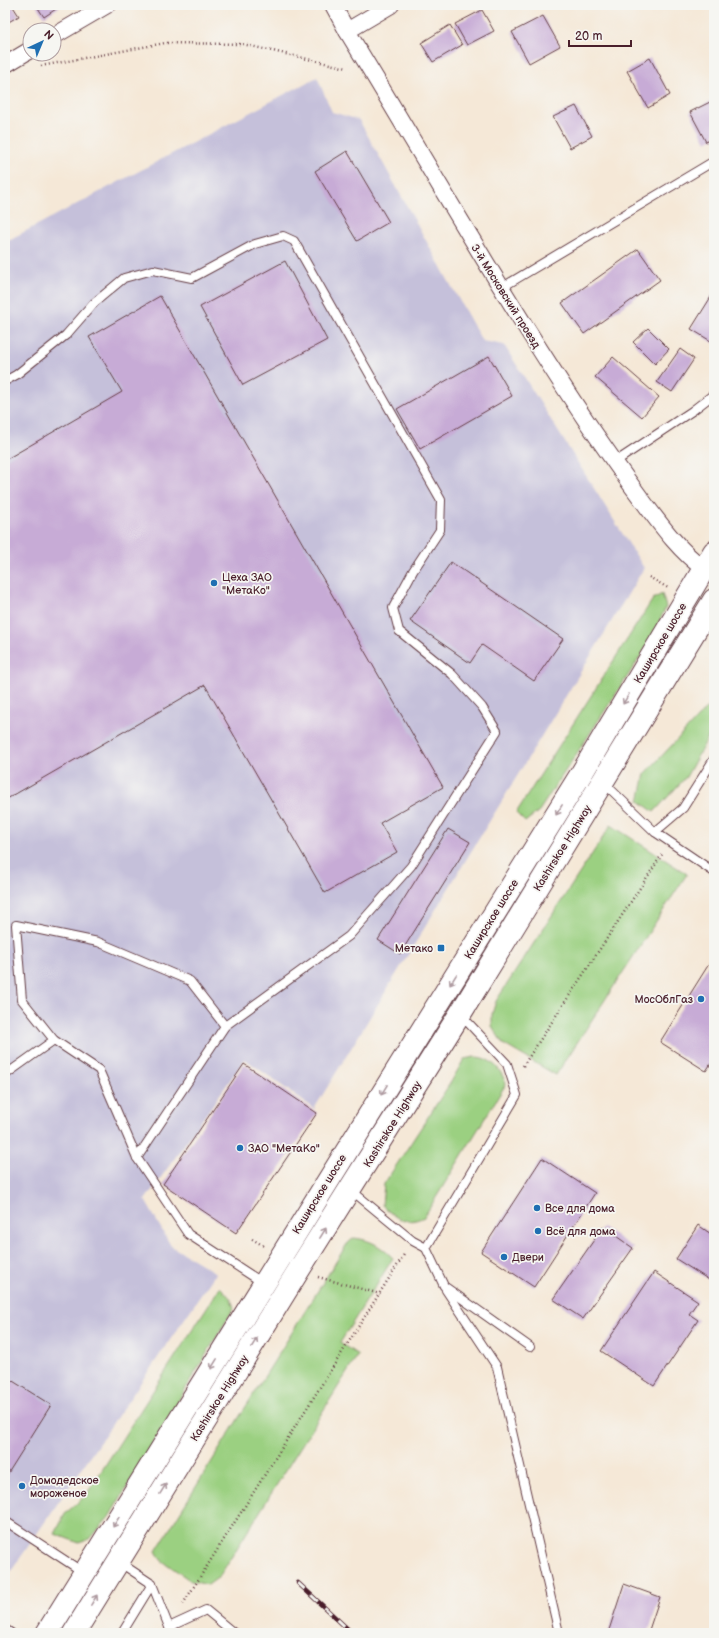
<svg xmlns="http://www.w3.org/2000/svg" width="719" height="1638" font-family="'Balsamiq Sans',sans-serif">
  <style>
    .industrial { fill: #c5c0da }
    .green { fill: #9bd081; stroke: #727856 }
    .building { fill: #c7abd6 }
    .lines { fill: none; stroke-linecap: round; stroke-linejoin: round }
    .lane-casing { stroke: #643d45; stroke-width: 10 }
    .street-casing { stroke: #643d45; stroke-width: 18 }
    .primary-casing { stroke: #643d45; stroke-width: 24 }
    .path { stroke: #643d45; stroke-width: 2.5; stroke-dasharray: 1 3; stroke-linecap: butt }
    .lane { stroke: #fff; stroke-width: 8 }
    .street { stroke: #fff; stroke-width: 16 }
    .primary { stroke: #fff; stroke-width: 22 }
    .rail-casing { stroke: #4a1f2b; stroke-width: 4.5 }
    .rail { stroke: #f6f6f2; stroke-width: 3; stroke-dasharray: 9; stroke-linecap: butt }
    .oneway { stroke: #ae9aa0 }
    .poi-dot { fill: #1f6fb2; stroke: #f6f6f2; stroke-width: 1.5 }
    .labels { text-anchor: middle; stroke-width: 3.5; stroke-linejoin: round; paint-order: stroke }
    .street-label { font-size: 11px; fill: #4a1f2b; stroke: #f6f6f2 }
    .poi-label { font-size: 11px; fill: #4a1f2b; stroke: #f6f6f2; text-anchor: start }
  </style>
  <rect width="100%" height="100%" fill="#f6f6f2"/>
  <filter id="ink" filterUnits="userSpaceOnUse"><feTurbulence type="fractalNoise" baseFrequency=".025" numOctaves="2"/><feDisplacementMap in="SourceGraphic" scale="8" xChannelSelector="R" yChannelSelector="G"/><feConvolveMatrix kernelMatrix="1 2 1 2 8 2 1 2 1" color-interpolation-filters="sRGB"/></filter>
  <filter id="wash" filterUnits="userSpaceOnUse"><feTurbulence type="fractalNoise" baseFrequency=".012" numOctaves="4" result="noise"/><feDisplacementMap in="SourceGraphic" scale="16" xChannelSelector="R" yChannelSelector="G"/><feGaussianBlur stdDeviation="0.9" result="paint"/><feColorMatrix in="noise" values="0 0 0 0 0 0 0 0 0 0 0 0 0 0 0 0 0 1.4 0 .05"/><feComposite in="paint" operator="in"/></filter>
  <g filter="url(#wash)">
    <rect width="100%" height="100%" fill="#f5e8d7"/>
    <path class="industrial" d="M317 77 332 112 359 120 482 341 504 345 644 568 314 1109 245 1059 145 1200 171 1246 216 1273 5 1580V242Z"/>
    <g class="green">
      <path d="M662 594 666 607 648 645 539 811 525 822 516 813 653 599Z"/>
      <path d="M714 700V727L686 777 654 812 639 801 645 774Z"/>
      <path d="M611 825 687 874 556 1075 503 1044 492 1026V1014L496 1001Z"/>
      <path d="M474 1057C491 1057 501 1069 506 1084L424 1217C405 1226 395 1218 382 1205L384 1184 451 1082 464 1059Z"/>
      <path d="M354 1238C372 1240 380 1246 393 1258L340 1343 358 1355 219 1577 208 1585 191 1581 161 1560 156 1551 347 1244Z"/>
      <path d="M220 1287 231 1299 234 1308 109 1517 90 1539 79 1543 55 1534 65 1514 86 1495Z"/>
    </g>
    <g id="blocks">
      <g class="building">
        <path d="M5 5H12L19 16 5 24Z"/>
        <path d="M36 5H62L44 17Z"/>
        <path d="M482 10 494 31 467 45 455 24Z"/>
        <path d="M543 16 560 46 529 63 512 32Z"/>
        <path d="M450 25 462 45 433 62 421 43Z"/>
        <path d="M650 58 670 95 648 108 627 71Z"/>
        <path d="M714 100V138L706 142 690 112Z"/>
        <path d="M576 106 592 136 570 148 553 117Z"/>
        <path d="M347 151 389 222 357 241 315 171Z"/>
        <path d="M638 249 660 280 584 334 562 303Z"/>
        <path d="M285 261 327 340 243 385 200 307Z"/>
        <path d="M714 292V343L691 329Z"/>
        <path d="M160 296 443 787 380 823 397 852 325 893 205 685 5 800V460L122 392 89 337Z"/>
        <path d="M648 328 669 349 655 364 633 342Z"/>
        <path d="M680 349 694 359 672 392 657 382Z"/>
        <path d="M489 356 512 396 420 449 397 409Z"/>
        <path d="M613 357 659 397 642 417 595 377Z"/>
        <path d="M451 562 563 639 534 681 482 645 470 663 410 621Z"/>
        <path d="M448 829 470 842 400 954 378 940Z"/>
        <path d="M714 956V1059L706 1071 660 1042Z"/>
        <path d="M244 1064 317 1113 236 1233 163 1184Z"/>
        <path d="M542 1158 595 1193 534 1287 481 1252Z"/>
        <path d="M698 1225 714 1236V1283L676 1259Z"/>
        <path d="M603 1227 633 1248 583 1319 553 1299Z"/>
        <path d="M654 1272 698 1301 689 1314 698 1320 654 1386 601 1351Z"/>
        <path d="M8 1378 51 1405 5 1478V1383Z"/>
        <path d="M624 1584 660 1597 648 1633H608Z"/>
      </g>
    </g>
  </g>
  <g filter="url(#ink)">
    <use href="#blocks" fill-opacity="0" stroke="#643d45" stroke-width="1"/>
    <g class="lines">
      <g class="lane-casing">
        <g id="lane">
          <path d="M501 288 714 161"/>
          <path d="M5 381 16 375 66 335 94 303 124 278 153 270 192 278 255 244 283 236 294 241 441 500 440 530 413 571 393 608 399 631 452 674 482 707 497 731 411 866 349 936 225 1026 137 1158"/>
          <path d="M615 462 692 411 714 394"/>
          <path d="M604 783 655 832 714 872"/>
          <path d="M655 832 683 808 714 759"/>
          <path d="M461 1015 507 1064 517 1095 426 1248 444 1286 530 1347"/>
          <path d="M225 1026 190 981 98 942 16 925 22 1000 54 1040 99 1070 137 1158 188 1234 263 1283"/>
          <path d="M5 1075 54 1040"/>
          <path d="M351 1190 413 1241 426 1248"/>
          <path d="M446 1290 497 1367 559 1633"/>
          <path d="M5 1521 83 1572"/>
          <path d="M119 1562 152 1584 169 1627 175 1633"/>
          <path d="M169 1627 206 1610 234 1633"/>
          <path d="M5 1629 11 1633"/>
          <path d="M122 1633 152 1584"/>
        </g>
      </g>
      <g class="street-casing">
        <g id="street">
          <path d="M333 5 347 31C427 162 502 295 587 422 606 450 625 477 645 504 663 528 680 551 704 569"/>
          <path d="M347 31 391 5"/>
          <path d="M54 36 107 5"/>
          <path d="M5 65 30 50"/>
        </g>
      </g>
      <g class="primary-casing">
        <g id="primary">
          <path d="M47 1633 583 771 714 552"/>
          <path d="M74 1633 300 1268 460 1014 714 600"/>
        </g>
      </g>
      <g class="path">
        <path d="M41 66 165 43 242 44 347 68"/>
        <path d="M649 577 668 588"/>
        <path d="M523 1066 663 853"/>
        <path d="M252 1239 264 1246"/>
        <path d="M318 1277 380 1294"/>
        <path d="M183 1604 405 1253"/>
      </g>
      <use href="#lane" class="lane"/>
      <use href="#street" class="street"/>
      <use href="#primary" class="primary"/>
      <g class="rail-casing">
        <path id="rail" d="M298 1583 352 1633"/>
      </g>
      <use href="#rail" class="rail"/>
    </g>
    <defs><path id="oneway-shaft" d="M-6 0H5M1.5-3L5.5 0L1.5 3" fill="none" stroke-width="1.6" stroke-linecap="round" stroke-linejoin="round"/></defs>
    <g class="oneway">
      <use href="#oneway-shaft" transform="translate(626 699) rotate(121)"/>
      <use href="#oneway-shaft" transform="translate(559 810) rotate(122)"/>
      <use href="#oneway-shaft" transform="translate(453 980) rotate(122)"/>
      <use href="#oneway-shaft" transform="translate(384 1090) rotate(122)"/>
      <use href="#oneway-shaft" transform="translate(323 1233) rotate(-58)"/>
      <use href="#oneway-shaft" transform="translate(254 1343) rotate(-58)"/>
      <use href="#oneway-shaft" transform="translate(214 1364) rotate(122)"/>
      <use href="#oneway-shaft" transform="translate(163 1489) rotate(-58)"/>
      <use href="#oneway-shaft" transform="translate(116 1522) rotate(122)"/>
      <use href="#oneway-shaft" transform="translate(94 1600) rotate(-58)"/>
    </g>
  </g>
  <g class="poi-dot">
    <circle cx="214" cy="583" r="4"/>
    <rect x="437" y="944" width="8" height="8" rx="2"/>
    <circle cx="701" cy="999" r="4"/>
    <circle cx="240" cy="1148" r="4"/>
    <circle cx="537" cy="1208" r="4"/>
    <circle cx="538" cy="1231" r="4"/>
    <circle cx="504" cy="1257" r="4"/>
    <circle cx="22" cy="1486" r="4"/>
  </g>
  <g class="labels">
    <g class="street-label">
      <text transform="translate(506 296) rotate(58)" y="4">3-й Московский проезд</text>
      <text transform="translate(660 643) rotate(-59)" y="4">Каширское шоссе</text>
      <text transform="translate(562 848) rotate(-58)" y="4">Kashirskoe Highway</text>
      <text transform="translate(491 919) rotate(-58)" y="4">Каширское шоссе</text>
      <text transform="translate(392 1124) rotate(-58)" y="4">Kashirskoe Highway</text>
      <text transform="translate(319 1194) rotate(-58)" y="4">Каширское шоссе</text>
      <text transform="translate(219 1398) rotate(-58)" y="4">Kashirskoe Highway</text>
    </g>
    <g class="poi-label">
      <text x="222" y="581">Цеха ЗАО<tspan x="222" dy="13">"МетаКо"</tspan></text>
      <text x="433" y="952" text-anchor="end">Метако</text>
      <text x="693" y="1003" text-anchor="end">МосОблГаз</text>
      <text x="248" y="1152">ЗАО "МетаКо"</text>
      <text x="545" y="1212">Все для дома</text>
      <text x="546" y="1235">Всё для дома</text>
      <text x="512" y="1261">Двери</text>
      <text x="30" y="1484">Домодедское<tspan x="30" dy="13">мороженое</tspan></text>
    </g>
  </g>
  <rect width="719" height="1638" fill="none" stroke="#f6f6f2" stroke-width="20"/>
  <g transform="translate(42 42) rotate(44)"><circle r="19" fill="#f6f6f2" stroke="#b1a0a2"/>
  <path d="M0-3L7 15L0 10L-7 15Z" fill="#1f6fb2"/>
  <text y="-6" font-size="11" font-weight="bold" text-anchor="middle" fill="#4a1f2b">N</text>
  </g>
  <path d="M569 40v6h62v-6" fill="none" stroke="#4a1f2b" stroke-width="2"/>
  <text x="575" y="40" font-size="12" fill="#4a1f2b" stroke="#f6f6f2" stroke-width="3" paint-order="stroke">20 m</text>
</svg>
